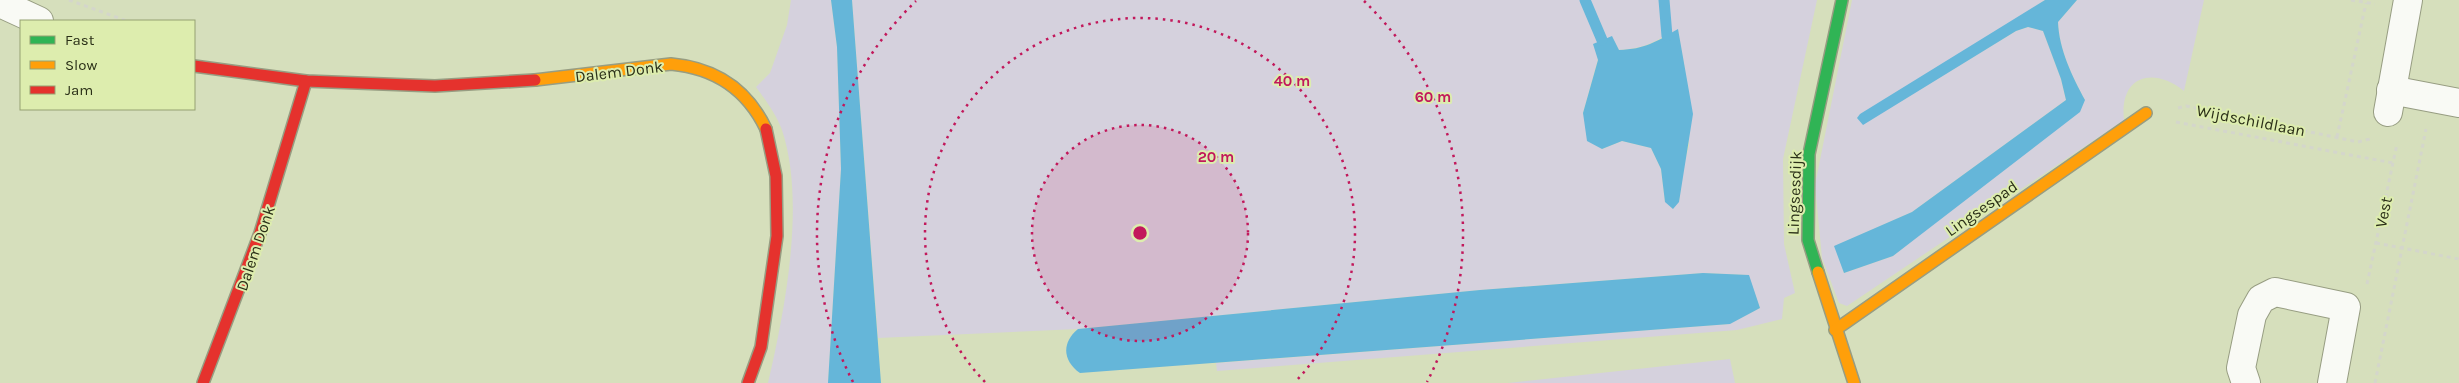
<svg xmlns="http://www.w3.org/2000/svg" width="2459" height="383" font-family="Karla,sans-serif">
  <style>
    .green { fill: #d5d1dd; fill-rule: evenodd }
    .water { fill: #65b6d9 }
    .lines { fill: none; stroke-linecap: round; stroke-linejoin: round }
    .stream { stroke: #65b6d9; stroke-width: 11 }
    .street-casing { stroke: #979d82; stroke-width: 30 }
    .fast-casing { stroke: #979d82; stroke-width: 14 }
    .slow-casing { stroke: #979d82; stroke-width: 14 }
    .jam-casing { stroke: #979d82; stroke-width: 14 }
    .path { stroke: #d4d6cb; stroke-width: 3; stroke-dasharray: 4 4; stroke-linecap: butt }
    .street { stroke: #f9faf5; stroke-width: 28 }
    .fast { stroke: #30b455; stroke-width: 11 }
    .slow { stroke: #ff9f0a; stroke-width: 11 }
    .jam { stroke: #e5322d; stroke-width: 11 }
    .ring { fill: none; stroke: #c2185b; stroke-width: 2.5; stroke-dasharray: 2.5 5 }
    .labels { text-anchor: middle; stroke-width: 4; stroke-linejoin: round; paint-order: stroke }
    .street-label { font-size: 16px; fill: #2a2f17; stroke: #ddedae }
    .centre { fill: #c2185b; stroke: #ddedae; stroke-width: 2.5 }
    .ring-label { font-size: 15px; text-anchor: middle; font-weight: bold; fill: #c2185b; stroke: #ddedae; stroke-width: 4; stroke-linejoin: round; paint-order: stroke }
  </style>
  <rect width="100%" height="100%" fill="#d6dfbc"/>
  <g class="green">
    <path d="M791 0H831L837 47 841 169 828 383H768C785 310 806 202 782 130 776 114 766 101 756 87L770 73 787 25Z"/>
    <path d="M852 0H1817L1783 159 1784 244 1795 293 1784 298 1782 319 1737 330 1217 371 1216 363 1729 324 1760 308 1748 275 1703 273 1480 290 1078 329 878 338ZM1678 30 1685 70 1689 146 1683 168 1679 202H1665L1661 169 1651 148 1622 141 1602 149 1583 113 1598 59 1594 44 1612 37 1619 50C1649 48 1653 41 1678 30Z"/>
    <path d="M1852 0H2045L1863 124 2016 31 2028 27 2043 31 2061 79 2066 100 1912 212 1835 246 1844 273 1893 256 2085 100C2072 76 2059 49 2058 22L2077 0H2204L2184 91C2153 66 2119 76 2124 120L1847 306 1839 303 1822 258 1815 185Z"/>
    <path d="M1730 359 1735 383H1508Z"/>
  </g>
  <g class="water">
    <path d="M831 0H852L881 383H828L841 169 837 47Z"/>
    <path d="M2045 0H2077L2058 22C2059 49 2072 76 2085 100L2080 112 1893 256 1844 273 1834 246 1912 212 2066 100 2061 79 2043 31 2028 27 2016 31 1863 125 1857 118 1860 114Z"/>
    <path d="M1678 29 1693 114 1679 202 1673 209 1665 202 1661 169 1651 148 1622 141 1602 149 1587 141 1583 113 1598 60 1593 44 1612 36 1619 50C1645 49 1656 42 1678 29Z"/>
    <path d="M1703 273 1749 275 1760 308 1730 324 1080 373C1063 361 1061 343 1078 329L1480 290Z"/>
  </g>
  <g class="lines">
    <g class="stream">
      <path d="M1585 0 1602 40"/>
      <path d="M1664 0 1667 36"/>
    </g>
    <g class="street-casing">
      <g id="street">
        <path d="M0 3 39 21"/>
        <path d="M2391 90 2459 103"/>
        <path d="M2388 112 2408 0"/>
        <path d="M2246 383 2241 368 2252 315 2261 299 2275 292 2346 307 2332 383"/>
      </g>
    </g>
    <g class="fast-casing">
      <path id="fast" d="M1818 272 1808 240 1809 154 1842 0"/>
    </g>
    <g class="slow-casing">
      <g id="slow">
        <path d="M535 80 671 64C715 68 747 89 766 129"/>
        <path d="M1818 272 1854 383"/>
        <path d="M1835 330 2146 113"/>
      </g>
    </g>
    <g class="jam-casing">
      <g id="jam">
        <path d="M194 66 306 81 435 86 535 80"/>
        <path d="M203 383 260 233 306 81"/>
        <path d="M748 383 761 347 777 236 776 176 766 129"/>
      </g>
    </g>
    <g class="path">
      <path d="M69 0 127 21"/>
      <path d="M2351 0 2375 4"/>
      <path d="M2178 108 2186 106 2358 142 2370 139"/>
      <path d="M2176 122 2393 163"/>
      <path d="M2337 137 2366 3"/>
      <path d="M2376 243 2459 259"/>
      <path d="M2367 284 2397 144"/>
      <path d="M2375 383 2426 129"/>
    </g>
    <use href="#street" class="street"/>
    <use href="#fast" class="fast"/>
    <use href="#slow" class="slow"/>
    <use href="#jam" class="jam"/>
  </g>
  <circle cx="1140" cy="233" r="108" fill="#c2185b" fill-opacity=".12"/>
  <g class="ring">
    <circle cx="1140" cy="233" r="108"/>
    <path d="M985 382A215 215 0 1 1 1295 382"/>
    <path d="M853 382A323 323 0 0 1 916 1M1364 1A323 323 0 0 1 1427 382"/>
  </g>
  <g class="labels">
    <g class="street-label">
      <text transform="translate(619 71) rotate(-7)" y="6">Dalem Donk</text>
      <text transform="translate(2251 120) rotate(11)" y="6">Wijdschildlaan</text>
      <text transform="translate(1794 193) rotate(-88)" y="6">Lingsesdijk</text>
      <text transform="translate(1981 208) rotate(-35)" y="6">Lingsespad</text>
      <text transform="translate(2383 212) rotate(-78)" y="6">Vest</text>
      <text transform="translate(255 248) rotate(-71)" y="6">Dalem Donk</text>
    </g>
  </g>
  <circle cx="1140" cy="233" r="8" class="centre"/>
  <g class="ring-label">
    <text x="1292" y="86">40 m</text>
    <text x="1433" y="102">60 m</text>
    <text x="1216" y="162">20 m</text>
  </g>
  <rect x="20" y="20" width="175" height="90" fill="#ddedae" stroke="#95a172"/>
  <rect x="30" y="36" width="25" height="8" fill="#30b455" stroke="#95a172"/>
  <text x="65" y="45" font-size="15" fill="#2a2f17">Fast</text>
  <rect x="30" y="61" width="25" height="8" fill="#ff9f0a" stroke="#95a172"/>
  <text x="65" y="70" font-size="15" fill="#2a2f17">Slow</text>
  <rect x="30" y="86" width="25" height="8" fill="#e5322d" stroke="#95a172"/>
  <text x="65" y="95" font-size="15" fill="#2a2f17">Jam</text>
</svg>
